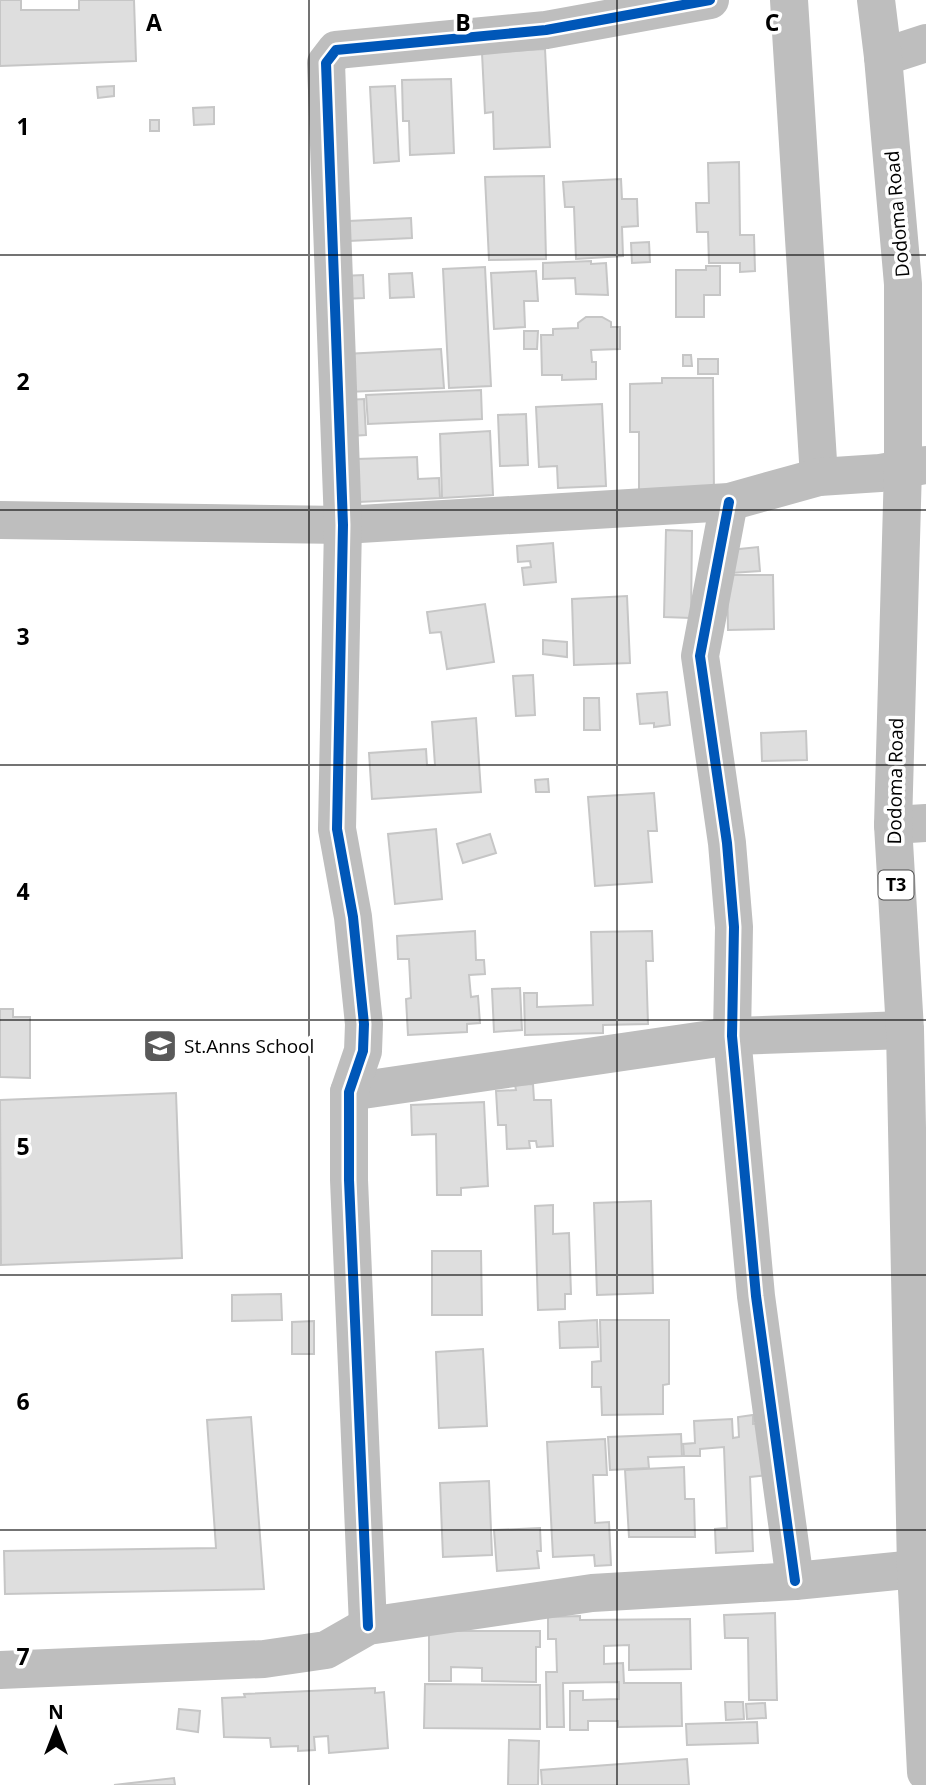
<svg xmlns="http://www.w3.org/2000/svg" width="926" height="1785" font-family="'Open Sans',sans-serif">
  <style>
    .building { fill: #dedede; stroke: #c6c6c6; stroke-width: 2 }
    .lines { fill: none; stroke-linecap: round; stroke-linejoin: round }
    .minor { stroke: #bebebe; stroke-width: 38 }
    .highway { stroke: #bebebe; stroke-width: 38 }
    .cycleway-casing { stroke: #fff; stroke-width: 15 }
    .cycleway { stroke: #0057b8; stroke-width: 10 }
    .grid { fill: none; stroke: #000; stroke-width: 2; stroke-opacity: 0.55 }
    .labels { text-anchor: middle; stroke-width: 7; stroke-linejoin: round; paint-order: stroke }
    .shield { fill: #fff; stroke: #4c4c4c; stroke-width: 2 }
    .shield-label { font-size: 18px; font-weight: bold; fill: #000 }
    .street-label { font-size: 19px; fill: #000; stroke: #fff }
    .poi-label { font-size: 19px; fill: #000; stroke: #fff; text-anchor: start }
    .grid-label { font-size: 23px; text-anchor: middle; font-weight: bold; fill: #000; stroke: #fff; stroke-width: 7; stroke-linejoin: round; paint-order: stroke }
  </style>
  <rect width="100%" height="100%" fill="#fff"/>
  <g class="building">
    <path d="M0 0H21V10H79V0H134L136 61 0 66Z"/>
    <path d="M545 49 550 147 494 149 493 112 485 113 482 53Z"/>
    <path d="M451 79 454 153 410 155 409 121H403L402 80Z"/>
    <path d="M114 86V96L98 98 97 87Z"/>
    <path d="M395 86 399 161 374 163 370 87Z"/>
    <path d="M214 107V124L194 125 193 108Z"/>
    <rect x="150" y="120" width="9" height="11"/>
    <path d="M739 162 740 235H754L755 271 740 272V263H709L708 232H697L696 203H709L708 163Z"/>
    <path d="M544 176 546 259 489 260 485 177Z"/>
    <path d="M621 179 622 199H637L638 226 622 227 623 256 576 259 574 207H565L563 182Z"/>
    <path d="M411 218 412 238 349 241V221Z"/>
    <path d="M649 242 650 262 632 263 631 243Z"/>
    <path d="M591 261V264L606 263 608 295 576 294 575 278 543 279V263Z"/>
    <path d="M706 266H720V295H704V317H676V270H706Z"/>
    <path d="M485 267 491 386 449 388 443 269Z"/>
    <path d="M536 271 538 301H524L525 327 494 329 491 273Z"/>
    <path d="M412 273 414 297 390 298 389 274Z"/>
    <path d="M363 275 364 298 343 299 342 276Z"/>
    <path d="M586 317H602L611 322V327H620V349L591 350 592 362H596V379L562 380V375H542L541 335H553V329L578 328V323Z"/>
    <path d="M524 331H538L537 349H524Z"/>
    <path d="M441 349 444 388 347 392 345 354Z"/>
    <path d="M683 355H691L692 366H683Z"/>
    <rect x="698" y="359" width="20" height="15"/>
    <path d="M662 378H713L714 496 639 497V432H630V384L662 383Z"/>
    <path d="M481 390 482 419 368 424 366 395Z"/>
    <path d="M364 399 366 435 350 436 347 400Z"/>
    <path d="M602 404 606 486 558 488 557 466 539 467 536 407Z"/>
    <path d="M526 414 528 465 500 466 498 415Z"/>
    <path d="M490 431 493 495 442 498 440 434Z"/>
    <path d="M417 457 418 479 439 478 440 498 359 502 357 459Z"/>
    <path d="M666 530 692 531 691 618 664 617Z"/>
    <path d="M553 543 556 582 524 585 522 568 531 567 530 561 518 562 517 546Z"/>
    <path d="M758 547 760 571 731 573 730 550Z"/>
    <path d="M727 575H773L774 629 728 630Z"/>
    <path d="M627 596 630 663 574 665 572 599Z"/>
    <path d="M485 604 494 662 447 669 441 632 430 633 427 612Z"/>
    <path d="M543 640 567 642V657L543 654Z"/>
    <path d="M533 675 535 715 516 716 513 676Z"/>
    <path d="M667 692 670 725 654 727V723L640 724 637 694Z"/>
    <path d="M584 698H599L600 730H584Z"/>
    <path d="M476 718 481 792 372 799 369 753 426 749 427 765H435L432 722Z"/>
    <path d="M806 731 807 760 762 761 761 733Z"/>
    <path d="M548 779 549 792H536L535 780Z"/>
    <path d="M654 793 657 831H648L652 882 595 886 588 797Z"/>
    <path d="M436 829 442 899 395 904 388 834Z"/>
    <path d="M490 834 496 853 463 863 457 844Z"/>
    <path d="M475 931 476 960H484L485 974 469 975 471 997 478 996 480 1023 467 1024V1032L408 1035 406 999 411 998 409 959H398L397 936Z"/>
    <path d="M652 931 653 961H646L648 1024 603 1025V1033L525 1035 524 993H537V1007L593 1005 591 932Z"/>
    <path d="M520 988 522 1030 494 1032 492 989Z"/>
    <path d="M0 1009H13V1017H30V1078L0 1077Z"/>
    <path d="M533 1084 534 1100H551L553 1146 537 1147 536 1141H529L530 1148 507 1149 506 1125H498L496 1091 516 1090 515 1085Z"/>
    <path d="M176 1093 182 1258 1 1265 0 1100Z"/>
    <path d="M484 1102 488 1186 461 1188V1195H437L436 1134 412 1135 411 1105Z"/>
    <path d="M651 1201 653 1293 597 1295 594 1203Z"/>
    <path d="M553 1205V1234L569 1233 571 1294H565V1309L538 1310 535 1206Z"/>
    <path d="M432 1251H481L482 1315H432Z"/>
    <path d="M281 1294 282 1320 232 1321V1295Z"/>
    <path d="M597 1320 598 1347 560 1348 559 1322Z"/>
    <path d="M600 1320H669V1384L663 1385V1414L602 1415 601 1387H592V1362L601 1361Z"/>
    <path d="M314 1321V1354H292V1322Z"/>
    <path d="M483 1349 487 1426 439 1428 436 1352Z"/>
    <path d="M753 1415V1424L766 1423 768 1475 750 1477 753 1551 716 1553 715 1529 727 1528 724 1447 700 1449V1456H684L683 1444 695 1443 694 1421 732 1419 733 1438 739 1437 738 1417Z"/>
    <path d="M251 1417 264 1589 5 1594 4 1551 216 1548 207 1420Z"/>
    <path d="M681 1434 682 1456 648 1457 649 1468 610 1470 608 1437Z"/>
    <path d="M605 1439 607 1475H593L595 1523 609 1522 611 1565 595 1566 594 1555 553 1557 547 1442Z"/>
    <path d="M684 1467 685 1499H694L695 1537H629L625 1470Z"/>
    <path d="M489 1481 492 1555 443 1557 440 1483Z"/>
    <path d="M540 1528 541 1551H537L539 1568 497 1571 494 1530Z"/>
    <path d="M775 1613 777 1700H749L748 1638H725L724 1615Z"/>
    <path d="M580 1616V1620L690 1619 691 1669 629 1670V1645L604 1646V1664L623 1663 624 1683H681L682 1726 618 1727V1721H588V1730H570V1691H583V1700L619 1699V1682L563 1683 564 1727H547L546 1672H557L556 1639H548V1617Z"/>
    <path d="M429 1631H540V1647H536V1682L482 1681V1668L451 1667V1681H429Z"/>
    <path d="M425 1684 540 1685V1729L424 1728Z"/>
    <path d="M375 1688V1693L384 1692 388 1748 329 1753 328 1736 314 1737 315 1750 298 1751V1746L271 1747 270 1738 224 1737 222 1698 245 1697 244 1694Z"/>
    <path d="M725 1702H743L744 1719 726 1720Z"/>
    <path d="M765 1703 766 1718 747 1719 746 1704Z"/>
    <path d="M179 1709 200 1711 198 1732 177 1729Z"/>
    <path d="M757 1722 758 1743 687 1745 686 1724Z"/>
    <path d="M509 1740 539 1741 538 1785H508Z"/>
    <path d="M687 1759 689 1785H542L541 1770Z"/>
    <path d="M174 1778 175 1785H114Z"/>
  </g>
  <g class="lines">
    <g class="minor">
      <path d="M789 0 819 477"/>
      <path d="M883 57 926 43"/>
      <path d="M729 502 700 656 727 843 734 927 732 1036 756 1296 795 1581"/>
      <path d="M0 520 343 525 729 502 819 477 880 473 926 465"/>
      <path d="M893 825 926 823"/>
      <path d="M349 1092 732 1036 905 1030"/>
      <path d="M368 1626 349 1180V1092L363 1051 364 1024 353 917 337 829 343 525 326 63 336 50 546 30 710 0"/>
      <path d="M0 1670 264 1659 326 1650 368 1626 592 1593 795 1581 916 1569"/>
    </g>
    <path class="highway" d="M876 0 883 57 903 284V468L893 825 905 1030 916 1569 926 1772"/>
    <g class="cycleway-casing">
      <g id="cycleway">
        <path d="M729 502 700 656 727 843 734 927 732 1036 756 1296 795 1581"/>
        <path d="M368 1626 349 1180V1092L363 1051 364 1024 353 917 337 829 343 525 326 63 336 50 546 30 710 0"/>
      </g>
    </g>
    <use href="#cycleway" class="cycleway"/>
  </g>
  <path class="grid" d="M309 0V1785M617 0V1785M0 255H926M0 510H926M0 765H926M0 1020H926M0 1275H926M0 1530H926"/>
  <defs>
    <g id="school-square" transform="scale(1.75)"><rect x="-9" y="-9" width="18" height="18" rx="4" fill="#595959" stroke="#fff"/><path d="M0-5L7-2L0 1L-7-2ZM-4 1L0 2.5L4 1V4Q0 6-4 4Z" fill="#fff"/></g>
  </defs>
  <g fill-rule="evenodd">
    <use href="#school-square" x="160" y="1046"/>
  </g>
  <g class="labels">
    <rect class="shield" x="878.5" y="870.5" width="35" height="29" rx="5"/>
    <g class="shield-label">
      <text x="896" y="891">T3</text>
    </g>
    <g class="street-label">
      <text transform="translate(897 214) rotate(-95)" y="7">Dodoma Road</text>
      <text transform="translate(895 781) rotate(-89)" y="7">Dodoma Road</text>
    </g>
    <g class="poi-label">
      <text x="184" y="1053">St.Anns School</text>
    </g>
  </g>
  <g class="grid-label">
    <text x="154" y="31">A</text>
    <text x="463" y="31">B</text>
    <text x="772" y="31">C</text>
    <text x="23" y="135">1</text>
    <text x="23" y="390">2</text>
    <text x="23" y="645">3</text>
    <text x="23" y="900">4</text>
    <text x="23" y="1155">5</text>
    <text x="23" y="1410">6</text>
    <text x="23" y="1665">7</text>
  </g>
  <g transform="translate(56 1729)" stroke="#ffffff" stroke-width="5" paint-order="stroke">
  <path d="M0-5L12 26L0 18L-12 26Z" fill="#000000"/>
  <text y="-10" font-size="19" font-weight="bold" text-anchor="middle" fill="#000000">N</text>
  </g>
</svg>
